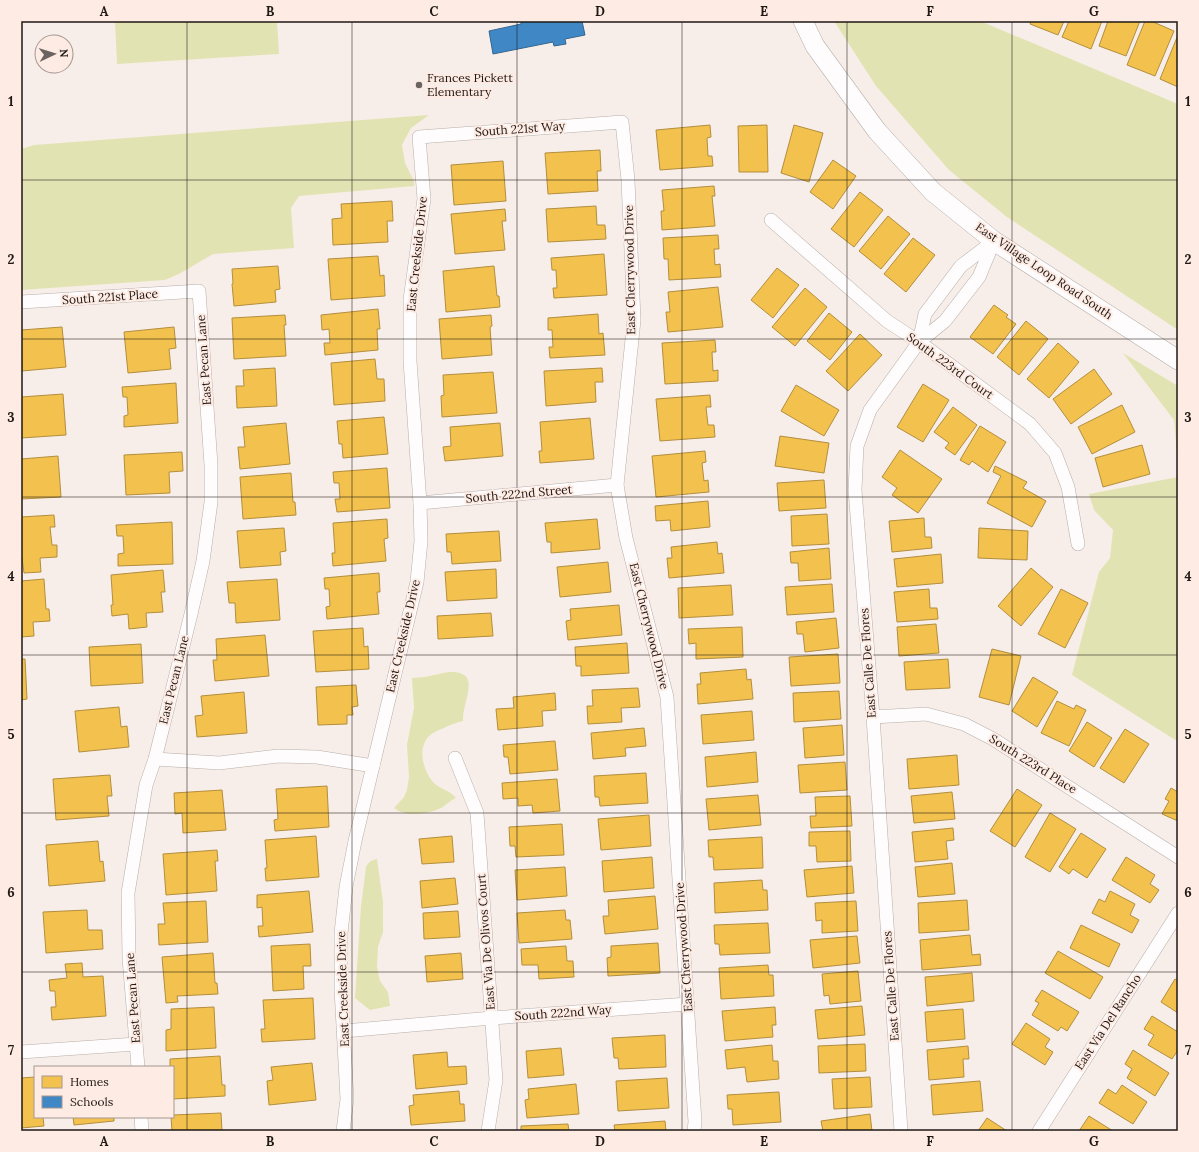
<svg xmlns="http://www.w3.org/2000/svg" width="1199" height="1152" font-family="Lora,serif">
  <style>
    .green { fill: #e2e3b2 }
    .homes { fill: #f2c14e; stroke: #b38e3d }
    .schools { fill: #3f88c5; stroke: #356690 }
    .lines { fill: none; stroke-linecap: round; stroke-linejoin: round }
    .street-casing { stroke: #b7aeaa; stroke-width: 14 }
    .secondary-casing { stroke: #b7aeaa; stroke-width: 20 }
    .street { stroke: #fefcfc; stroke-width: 13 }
    .secondary { stroke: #fefcfc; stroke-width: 19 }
    .grid { fill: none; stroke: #1f1814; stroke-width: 1; stroke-opacity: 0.55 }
    .poi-dot { fill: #6b635f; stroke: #feebe3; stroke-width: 1.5 }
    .labels { text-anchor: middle; stroke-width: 4; stroke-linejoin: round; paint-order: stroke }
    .poi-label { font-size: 12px; fill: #1f1814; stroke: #feebe3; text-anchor: start }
    .street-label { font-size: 12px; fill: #1f1814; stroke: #feebe3 }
    .neatline { fill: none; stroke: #1f1814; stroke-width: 1.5 }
    .grid-label { font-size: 13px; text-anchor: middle; font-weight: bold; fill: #1f1814 }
  </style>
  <rect width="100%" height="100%" fill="#f8eee9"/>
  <g class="green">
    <path d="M115 21H277L279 54 117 64Z"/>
    <path d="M834 21H980L1178 104V330L1007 217 949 170 876 86Z"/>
    <path d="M429 115 411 128 402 145 405 163 414 181V186L299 196 291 208 294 248 213 254 179 274 165 280 21 290V149L34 145Z"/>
    <path d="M1123 353 1178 386V465L1174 420Z"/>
    <path d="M1178 477V739L1177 741 1072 675 1099 572 1110 558 1113 530 1094 510 1089 494Z"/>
    <path d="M448 672C484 670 462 700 463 721 458 722 453 724 448 726 442 729 435 731 429 736 417 749 423 770 433 782 439 789 450 790 456 798 451 800 447 804 443 807 430 814 406 818 394 808L404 797 407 790 409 777 407 745 414 708 412 678 425 677Z"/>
    <path d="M377 859 383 902V932L378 947 377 967 380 981 388 992 390 1006 370 1010 355 998 361 906 366 867C369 862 371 860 377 859Z"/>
  </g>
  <g class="homes">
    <path d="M1031 21H1064L1058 35 1030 24Z"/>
    <path d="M1069 21H1102L1091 49 1062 37Z"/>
    <path d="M1108 21H1140L1126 56 1099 46Z"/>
    <path d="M1145 21H1151L1174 31 1155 76 1127 65Z"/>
    <path d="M1178 35V87L1160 79Z"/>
    <path d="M710 125 711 137 707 138 708 156H712L713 166 660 170 656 130Z"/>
    <path d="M767 125 768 172H739L738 126Z"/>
    <path d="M794 125 823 133 809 182 781 173Z"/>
    <path d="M600 150 601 171H597L598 191 548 194 545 153Z"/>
    <path d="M833 160 856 176 833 209 810 192Z"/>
    <path d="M503 161 506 201 454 205 451 165Z"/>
    <path d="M714 186 715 196H712L715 226 662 230 661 211H664L662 190Z"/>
    <path d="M860 192 883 210 854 247 831 229Z"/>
    <path d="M392 201 393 221H387L388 242 333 245 332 219 342 218 341 204Z"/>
    <path d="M596 206 597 225H605L606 239 548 242 546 209Z"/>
    <path d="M505 209 506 221H502L505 250 455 254 451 214Z"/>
    <path d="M888 216 910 234 881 269 859 251Z"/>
    <path d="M718 235 719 249H714L715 265 720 264 721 277 669 280 668 259H664L663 238Z"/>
    <path d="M913 238 935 255 906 292 884 274Z"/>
    <path d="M604 254 607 295 554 298 553 288H557L556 270H552L551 258Z"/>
    <path d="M378 256 380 276 384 275 385 296 331 300 328 259Z"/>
    <path d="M278 266 280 289 275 290 276 302 234 306 232 284 233 283 232 269Z"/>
    <path d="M494 266 497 296H499L500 307 446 312 443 271Z"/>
    <path d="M777 268 799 285 773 318 751 300Z"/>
    <path d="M718 287 723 327 668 332 666 312H670L668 292Z"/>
    <path d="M805 288 827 307 795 346 772 327Z"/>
    <path d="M994 305 1008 315 1006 317 1016 324 993 354 970 337Z"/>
    <path d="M378 309 380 329H377L378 350 325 355 324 343H330L329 329 322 330 321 315Z"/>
    <path d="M829 313 852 332 830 360 807 341Z"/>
    <path d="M598 314 599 334 603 333 605 355 550 358 549 347H553L552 330H548V318Z"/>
    <path d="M285 315 286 325H284L286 356 234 359 232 318Z"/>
    <path d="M491 315 492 326 490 327 492 355 442 359 439 319Z"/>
    <path d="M1026 321 1048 339 1019 375 997 357Z"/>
    <path d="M62 327 66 367 22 371 21 330Z"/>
    <path d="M174 327 176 348 169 349 171 369 128 373 124 332Z"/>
    <path d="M860 334 882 355 848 391 826 371Z"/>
    <path d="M715 340 716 352H712L713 371 718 370V381L665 384 662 343Z"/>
    <path d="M1058 343 1079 362 1049 398 1027 379Z"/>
    <path d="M375 359 377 379H384L385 401 334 405 331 363Z"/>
    <path d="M275 368 277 406 237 408 236 386H244L243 370Z"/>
    <path d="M602 368 603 382H595L596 402 546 406 544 371Z"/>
    <path d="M1094 369 1112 394 1071 424 1053 399Z"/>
    <path d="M493 372 497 413 442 417 441 396 444 395 443 375Z"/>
    <path d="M176 383 178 423 124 427V416L128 415 127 397H123L122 387Z"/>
    <path d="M923 384 949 400 923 442 897 427Z"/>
    <path d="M796 385 839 410 824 436 781 411Z"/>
    <path d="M63 394 66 435 21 438V397Z"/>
    <path d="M710 395 711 407H706L708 425H714L715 437 660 441 656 399Z"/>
    <path d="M1122 405 1135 432 1092 454 1078 427Z"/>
    <path d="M953 407 977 425 955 455 945 448 949 443 934 432Z"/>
    <path d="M384 417 388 454 343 458 342 444H339L337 421Z"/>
    <path d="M590 418 594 459 540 463 539 451H542L540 422Z"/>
    <path d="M286 423 290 464 240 469 238 447H245L243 427Z"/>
    <path d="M500 423 503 456 445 461 443 447 451 446 450 427Z"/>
    <path d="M980 426 1006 442 988 472 972 461 969 465 960 460Z"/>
    <path d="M780 436 829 443 824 473 775 466Z"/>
    <path d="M1142 445 1150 474 1103 487 1095 458Z"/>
    <path d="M900 450 942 479 918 513 892 495 897 488 882 477Z"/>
    <path d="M705 451 706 462 702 463 704 481 708 480 709 492 656 497 652 456Z"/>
    <path d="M182 452 183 471 169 472 170 493 126 495 124 455Z"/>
    <path d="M58 456 61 497 21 499V459Z"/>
    <path d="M995 466 1027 482 1023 488 1046 501 1032 527 987 503 1001 476 993 472Z"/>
    <path d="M387 468 390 508 337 512 335 499H340L339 483H334L333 472Z"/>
    <path d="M291 473 293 502H295L296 515 243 519 240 477Z"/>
    <path d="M824 480 826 508 779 511 777 483Z"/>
    <path d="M708 501 710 527 671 531 670 520 656 521 655 506Z"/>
    <path d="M827 514 829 544 792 546 791 516Z"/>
    <path d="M54 515 55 527H50L52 545H57V557L40 558 41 572 24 573 22 558H21V517Z"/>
    <path d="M924 518 925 537H931L932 548 892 552 889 521Z"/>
    <path d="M387 519 388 538 384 539 386 561 333 566 332 553H335L333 523Z"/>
    <path d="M597 519 600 549 551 553V542H547L545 523Z"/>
    <path d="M172 522 173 564 118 566V554L124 553 123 536H117L116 525Z"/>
    <path d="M284 528 286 551 280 552 281 565 240 568 237 531Z"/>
    <path d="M979 528 1028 531 1027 560 978 558Z"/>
    <path d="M499 531 501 561 452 564 451 552H447L446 534Z"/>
    <path d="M717 542 718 554 722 553 724 573 669 578 667 558H672L671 547Z"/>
    <path d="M829 548 831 579 799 581 798 563H791L790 552Z"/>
    <path d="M941 554 943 583 897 587 894 559Z"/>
    <path d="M608 562 611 592 560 597 557 567Z"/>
    <path d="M1031 568 1053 587 1021 626 998 606Z"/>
    <path d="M496 569 497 598 447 601 445 572Z"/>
    <path d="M163 570 165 592H161L163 612 146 613 147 627 129 629 128 614 112 616 111 605H113L111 575Z"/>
    <path d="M379 573 380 592H377L379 614 327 619 326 607 330 606 329 589H325L324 578Z"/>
    <path d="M44 579 46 609H49L50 621 33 622 34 636 21 637V581Z"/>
    <path d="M277 579 280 620 236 623 235 603H229L227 582Z"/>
    <path d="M832 584 834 612 787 615 785 587Z"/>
    <path d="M731 585 733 615 679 618 678 588Z"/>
    <path d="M929 589 930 608H937L938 619 897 622 894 592Z"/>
    <path d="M1061 589 1088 603 1065 648 1038 634Z"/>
    <path d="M619 605 622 635 568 640 566 621 571 620 570 609Z"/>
    <path d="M491 613 493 636 438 639 437 616Z"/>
    <path d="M836 618 839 648 805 652 803 634H797L796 622Z"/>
    <path d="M936 624 939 653 899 656 897 627Z"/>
    <path d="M742 627 743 657 696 659V643L689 644 688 629Z"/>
    <path d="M363 628 364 647 368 646 369 669 316 672 313 631Z"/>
    <path d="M265 635 269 676 215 681 213 660H217L216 639Z"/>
    <path d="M627 643 629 673 581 676V666H576L575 647Z"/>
    <path d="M141 644 143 683 91 686 89 647Z"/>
    <path d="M992 649 1021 656 1009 705 979 697Z"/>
    <path d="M838 654 840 683 791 686 789 657Z"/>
    <path d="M21 659H25L27 699 21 700Z"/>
    <path d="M948 659 950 688 906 690 904 662Z"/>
    <path d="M746 669 747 680 751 679 753 699 698 704 697 684H701L700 673Z"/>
    <path d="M1033 677 1058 692 1037 727 1012 711Z"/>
    <path d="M356 685 358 706 352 707 353 715H347V724L318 725 316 687Z"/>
    <path d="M638 688 640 707 621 708 622 722 588 724 587 706H593L592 690Z"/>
    <path d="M839 691 841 719 794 722 793 693Z"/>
    <path d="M244 692 247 733 197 737 195 716 203 715 201 696Z"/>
    <path d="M555 693 556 710 542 711 543 726 498 730 496 709 514 708 513 697Z"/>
    <path d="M1057 701 1074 709 1076 705 1086 710 1069 746 1041 733Z"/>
    <path d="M119 707 121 727 127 726 129 747 79 752 75 711Z"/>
    <path d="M752 711 754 740 703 744 701 715Z"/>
    <path d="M1087 722 1112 738 1094 767 1069 751Z"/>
    <path d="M842 725 844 755 805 758 803 728Z"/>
    <path d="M644 728 646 746 625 748 626 756 593 759 591 733Z"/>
    <path d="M1125 729 1149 744 1124 783 1100 768Z"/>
    <path d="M555 741 558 770 510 774 508 757H504L503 745Z"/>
    <path d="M756 752 758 782 707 787 705 757Z"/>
    <path d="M957 755 959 785 909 789 907 759Z"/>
    <path d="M845 762 847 790 800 793 798 765Z"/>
    <path d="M646 773 648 803 600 806 599 797H595L594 776Z"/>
    <path d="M110 775 112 796H107L109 816 56 820 53 779Z"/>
    <path d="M557 779 560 811 533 813 532 805 518 806V798L503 799 502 783Z"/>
    <path d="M327 786 329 827 275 831 274 820 278 819 276 789Z"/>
    <path d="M1171 788 1178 792V821L1162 814 1169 801 1165 799Z"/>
    <path d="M1017 789 1042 805 1015 847 990 831Z"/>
    <path d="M222 790 226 830 183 833 182 813 175 814 174 793Z"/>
    <path d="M952 792 955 819 914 823 911 796Z"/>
    <path d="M758 795 761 825 709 830 706 799Z"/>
    <path d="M850 796 852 826 811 828 810 816H816L815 797Z"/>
    <path d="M1050 813 1076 829 1050 872 1025 857Z"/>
    <path d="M649 815 651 846 601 850 598 819Z"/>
    <path d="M562 824 564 855 516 857 515 846H510L509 827Z"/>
    <path d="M953 828 954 840 946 841 948 859 915 862 912 832Z"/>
    <path d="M850 831 851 861 817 862 816 846H809V832Z"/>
    <path d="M1081 833 1106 849 1087 878 1073 869 1069 874 1059 867Z"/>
    <path d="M316 836 319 877 266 881 265 868H267L265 840Z"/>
    <path d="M452 836 454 862 422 864 419 839Z"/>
    <path d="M762 837 763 868 714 870 713 857H709L708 840Z"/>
    <path d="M98 841 100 862 103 861 105 881 49 886 46 845Z"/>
    <path d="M217 850 218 861H215L217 891 166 895 163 854Z"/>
    <path d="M652 857 654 888 604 892 602 861Z"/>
    <path d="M1126 857 1155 875 1150 884 1159 890 1150 903 1112 880Z"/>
    <path d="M952 863 955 894 918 897 915 867Z"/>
    <path d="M852 866 854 893 807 897 804 870Z"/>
    <path d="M565 867 567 896 517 900 515 870Z"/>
    <path d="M455 878 458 904 422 908 420 881Z"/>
    <path d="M762 880 763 890H767L768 910 715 913 714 883Z"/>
    <path d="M309 891 313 932 259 937 258 926H263L262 907 257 908V895Z"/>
    <path d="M1110 891 1135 904 1130 915 1139 920 1132 933 1092 913 1099 899 1105 902Z"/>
    <path d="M655 896 658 929 605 934 603 916H609L608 900Z"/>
    <path d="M967 900 969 930 919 933 918 903Z"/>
    <path d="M206 901 208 942 159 945 158 924H165L163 903Z"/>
    <path d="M856 901 858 931 822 933V920L816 921 815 903Z"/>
    <path d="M87 910 88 930H102L103 949 46 953 43 912Z"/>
    <path d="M565 910 566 920H570L572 939 519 943 517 913Z"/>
    <path d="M458 911 460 937 424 939 423 913Z"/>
    <path d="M768 923 770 953 720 955 719 944H715L714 925Z"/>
    <path d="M1081 925 1120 944 1109 967 1070 948Z"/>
    <path d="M970 935 972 955 980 954 981 965 922 970 920 940Z"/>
    <path d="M857 936 860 963 813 968 810 940Z"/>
    <path d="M658 943 660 973 608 976 607 958 611 957V946Z"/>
    <path d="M310 944 311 966H303L304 989 273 991 271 946Z"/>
    <path d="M566 946 567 961H573L574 977 539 979 538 965H522L521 949Z"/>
    <path d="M1058 951 1103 977 1090 999 1045 973Z"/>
    <path d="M213 953 215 983H217L218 994 177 996 178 1002 166 1003 162 957Z"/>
    <path d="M461 953 463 979 427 982 425 956Z"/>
    <path d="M82 963 83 977 103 976 106 1016 52 1020 51 1007H56L55 991H50L49 980 67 978 65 964Z"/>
    <path d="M768 965 769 975H773L774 996 721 999 719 968Z"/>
    <path d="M858 971 861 1001 830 1004 829 995 824 996 822 974Z"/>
    <path d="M972 973 974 1001 927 1006 925 977Z"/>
    <path d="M1175 979 1178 981V1013L1161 1002Z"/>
    <path d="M1042 990 1079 1012 1067 1031 1061 1027 1058 1031 1032 1015 1039 1003 1035 1001Z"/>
    <path d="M313 998 315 1039 262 1042 261 1029H265L263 1000Z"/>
    <path d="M862 1006 865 1035 818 1039 815 1010Z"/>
    <path d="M214 1007 216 1048 166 1051V1030L171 1029V1009Z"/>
    <path d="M775 1007 776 1025H772L773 1037 725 1041 722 1011Z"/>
    <path d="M963 1009 965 1039 927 1042 925 1012Z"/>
    <path d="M1152 1016 1178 1032V1050L1172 1059 1148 1045 1154 1035 1144 1029Z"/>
    <path d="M1026 1023 1050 1039 1045 1047 1053 1052 1045 1065 1012 1044Z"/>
    <path d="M665 1035 666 1067 619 1069 618 1058H614L612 1038Z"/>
    <path d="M865 1044 866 1071 819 1073 818 1046Z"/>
    <path d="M772 1045 773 1061H778L779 1079 747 1082 745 1067 727 1069 725 1050Z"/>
    <path d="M968 1046 969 1059H963L964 1077 929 1080 927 1050Z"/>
    <path d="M561 1048 564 1075 528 1078 526 1051Z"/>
    <path d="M1133 1050 1169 1073 1155 1096 1127 1078 1132 1069 1125 1064Z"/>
    <path d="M447 1052 448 1067 466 1066 467 1084 416 1089 413 1055Z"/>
    <path d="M220 1056 222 1085H225V1096L173 1099V1067H170V1059Z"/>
    <path d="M312 1063 316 1100 269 1105 267 1081 273 1080 271 1067Z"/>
    <path d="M35 1077V1117H43L44 1126 21 1128V1078Z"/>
    <path d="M870 1077 872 1107 834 1109 832 1079Z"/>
    <path d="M667 1078 669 1108 618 1111 616 1081Z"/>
    <path d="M980 1081 983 1111 933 1115 931 1085Z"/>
    <path d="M576 1084 579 1114 527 1118 525 1100 529 1099 528 1089Z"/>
    <path d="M1122 1085 1147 1102 1133 1124 1099 1103 1108 1089 1116 1094Z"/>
    <path d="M459 1091 460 1104H464L465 1121 411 1125 409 1106 414 1105 413 1095Z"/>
    <path d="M779 1092 781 1122 733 1125 732 1109H728L727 1095Z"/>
    <path d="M221 1113 222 1131H172L171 1117H173V1115Z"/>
    <path d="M870 1114 872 1131H823L821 1121Z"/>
    <path d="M1089 1116 1113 1131H1079Z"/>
    <path d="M73 1117H114V1121L74 1125Z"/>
    <path d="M987 1118 1007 1131H978Z"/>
    <path d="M665 1121 666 1131H615L614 1125Z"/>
    <path d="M568 1124 569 1131H521V1126Z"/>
  </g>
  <path class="schools" d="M521 21H582L585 35 565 39 566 44 554 46 553 42 493 54 489 31 521 24Z"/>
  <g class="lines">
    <g class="street-casing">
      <g id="street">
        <path d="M771 220 887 321 919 342 1030 424 1055 453 1068 487 1078 544"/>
        <path d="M21 302 199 291 211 465V502L203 561 191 614 155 759 146 785 128 893 129 958 138 1067"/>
        <path d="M919 342 945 321 979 277 994 241"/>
        <path d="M420 503 617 485"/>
        <path d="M873 717 926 714 964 724 993 739 1178 857"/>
        <path d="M455 758 477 813 496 1080 488 1131"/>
        <path d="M155 759 219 763 278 756 317 757 373 766"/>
        <path d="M344 1031 492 1018 688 1004"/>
        <path d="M21 1052 136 1044"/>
        <path d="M141 1117 142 1131"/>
        <path d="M343 1131 347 1099 341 989V933L346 887 355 841 417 582 421 541 420 503 410 361V300L424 199 419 137 622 122 628 180 634 320 617 485 626 538 667 697 695 1122 694 1131"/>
        <path d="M901 1131 873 717 855 490 857 446 870 410 919 342 925 314 961 266 994 241"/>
        <path d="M1039 1131 1178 913"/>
      </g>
    </g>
    <g class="secondary-casing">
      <path id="secondary" d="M803 21 815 46 877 131 933 192 994 241 1178 360"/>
    </g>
    <use href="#street" class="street"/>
    <use href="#secondary" class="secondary"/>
  </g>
  <path class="grid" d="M187 21V1131M352 21V1131M517 21V1131M682 21V1131M847 21V1131M1012 21V1131M21 180H1178M21 339H1178M21 497H1178M21 655H1178M21 813H1178M21 972H1178"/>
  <circle class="poi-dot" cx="419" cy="85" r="4"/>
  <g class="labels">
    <g class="poi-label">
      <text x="427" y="82">Frances Pickett<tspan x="427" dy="14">Elementary</tspan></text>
    </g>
    <g class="street-label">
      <text transform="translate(520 129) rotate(-4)" y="4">South 221st Way</text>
      <text transform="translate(417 254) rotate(-84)" y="4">East Creekside Drive</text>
      <text transform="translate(630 270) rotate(-91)" y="4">East Cherrywood Drive</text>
      <text transform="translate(1044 271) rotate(34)" y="4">East Village Loop Road South</text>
      <text transform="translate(110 297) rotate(-4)" y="4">South 221st Place</text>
      <text transform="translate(204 360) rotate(-94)" y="4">East Pecan Lane</text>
      <text transform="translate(950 366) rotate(36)" y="4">South 223rd Court</text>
      <text transform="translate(519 494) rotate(-5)" y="4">South 222nd Street</text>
      <text transform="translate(649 626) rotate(76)" y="4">East Cherrywood Drive</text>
      <text transform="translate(403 636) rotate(-77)" y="4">East Creekside Drive</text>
      <text transform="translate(868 663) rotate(-94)" y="4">East Calle De Flores</text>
      <text transform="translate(174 680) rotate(-76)" y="4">East Pecan Lane</text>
      <text transform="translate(1033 764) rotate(32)" y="4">South 223rd Place</text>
      <text transform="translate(486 942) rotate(-94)" y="4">East Via De Olivos Court</text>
      <text transform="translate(684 947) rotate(-94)" y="4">East Cherrywood Drive</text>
      <text transform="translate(891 986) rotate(-94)" y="4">East Calle De Flores</text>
      <text transform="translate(343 989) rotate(-92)" y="4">East Creekside Drive</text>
      <text transform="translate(133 998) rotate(-94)" y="4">East Pecan Lane</text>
      <text transform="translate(563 1013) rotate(-4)" y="4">South 222nd Way</text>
      <text transform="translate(1108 1022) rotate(-57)" y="4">East Via Del Rancho</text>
    </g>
  </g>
  <rect width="1199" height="1152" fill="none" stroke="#feebe3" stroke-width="44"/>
  <rect x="34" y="1066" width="140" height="52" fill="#feebe3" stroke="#a59790"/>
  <rect x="42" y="1076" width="20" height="12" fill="#f2c14e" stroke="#a59790"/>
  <text x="70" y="1086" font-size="12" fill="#1f1814">Homes</text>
  <rect x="42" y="1096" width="20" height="12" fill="#3f88c5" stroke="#a59790"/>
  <text x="70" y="1106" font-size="12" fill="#1f1814">Schools</text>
  <g transform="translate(54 54) rotate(86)"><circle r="19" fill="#feebe3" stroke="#a59790"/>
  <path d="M0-3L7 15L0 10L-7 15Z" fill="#6b635f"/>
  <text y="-6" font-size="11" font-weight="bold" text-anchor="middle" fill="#1f1814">N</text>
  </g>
  <rect x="22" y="22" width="1155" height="1108" class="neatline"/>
  <g class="grid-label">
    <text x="104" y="16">A</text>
    <text x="270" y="16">B</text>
    <text x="434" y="16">C</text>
    <text x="600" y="16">D</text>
    <text x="764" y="16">E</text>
    <text x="930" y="16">F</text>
    <text x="1094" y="16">G</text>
    <text x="11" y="106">1</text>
    <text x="1188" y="106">1</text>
    <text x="11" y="264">2</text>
    <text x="1188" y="264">2</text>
    <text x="11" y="422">3</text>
    <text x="1188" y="422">3</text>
    <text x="11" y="581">4</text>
    <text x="1188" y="581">4</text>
    <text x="11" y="739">5</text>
    <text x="1188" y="739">5</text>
    <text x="11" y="897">6</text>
    <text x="1188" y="897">6</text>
    <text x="11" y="1055">7</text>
    <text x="1188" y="1055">7</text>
    <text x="104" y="1146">A</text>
    <text x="270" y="1146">B</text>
    <text x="434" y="1146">C</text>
    <text x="600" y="1146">D</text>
    <text x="764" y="1146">E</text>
    <text x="930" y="1146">F</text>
    <text x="1094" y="1146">G</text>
  </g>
</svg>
